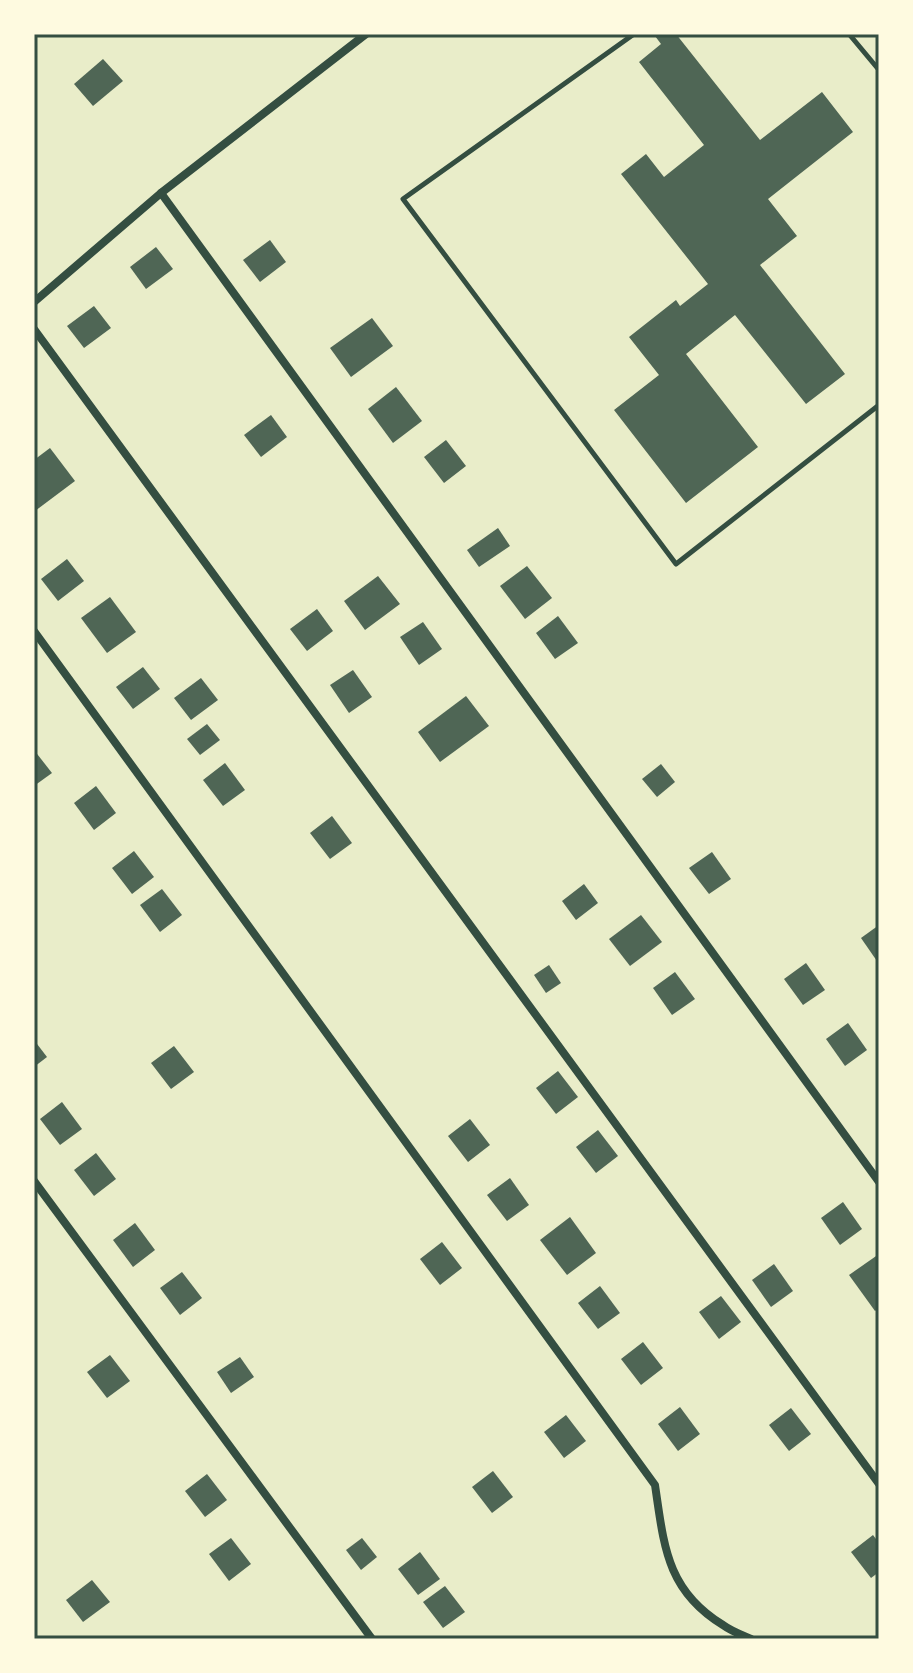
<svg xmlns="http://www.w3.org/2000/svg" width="913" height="1673" font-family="'Noto Serif',serif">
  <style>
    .building { fill: #4f6655 }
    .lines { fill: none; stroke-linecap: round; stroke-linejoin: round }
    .service { stroke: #344e41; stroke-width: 5 }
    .minor { stroke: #344e41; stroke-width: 8 }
    .neatline { fill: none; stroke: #344e41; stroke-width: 3 }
  </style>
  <rect width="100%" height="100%" fill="#e9edc9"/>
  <g class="building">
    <path d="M658 34H676L760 140 822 92 853 132 768 199 797 236 760 265 845 374 806 404 735 315 686 354 758 447 686 503 614 410 659 375 629 337 676 300 680 306 708 284 621 174 646 154 664 177 704 145 639 62 661 44 655 36Z"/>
    <path d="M103 59 123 81 93 106 74 84Z"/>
    <path d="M270 240 286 262 260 282 243 260Z"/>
    <path d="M156 247 173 269 146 289 130 267Z"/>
    <path d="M94 306 111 328 84 348 67 326Z"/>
    <path d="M372 318 393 346 351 377 330 348Z"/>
    <path d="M396 387 422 421 393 443 368 409Z"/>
    <path d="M271 415 287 437 261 457 244 435Z"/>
    <path d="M446 440 466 466 444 483 424 457Z"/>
    <path d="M50 448 75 481 35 511 34 460Z"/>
    <path d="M498 528 510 546 479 567 467 550Z"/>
    <path d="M67 559 84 581 58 601 41 579Z"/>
    <path d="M527 566 552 598 525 619 500 586Z"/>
    <path d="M378 576 400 604 365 630 344 601Z"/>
    <path d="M110 597 136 632 107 653 81 618Z"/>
    <path d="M317 609 333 631 307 651 290 629Z"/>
    <path d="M558 616 578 643 555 659 536 633Z"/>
    <path d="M423 622 442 649 419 665 400 637Z"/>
    <path d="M143 667 160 689 133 709 116 687Z"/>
    <path d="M353 670 372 697 349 713 330 685Z"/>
    <path d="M201 678 218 700 191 720 174 698Z"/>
    <path d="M466 696 489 726 440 762 418 732Z"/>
    <path d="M207 724 220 740 200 755 187 739Z"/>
    <path d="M34 750 52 773 34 786Z"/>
    <path d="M225 763 245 790 223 806 203 780Z"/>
    <path d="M661 764 675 782 657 797 642 779Z"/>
    <path d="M96 786 116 813 94 830 74 803Z"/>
    <path d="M332 816 352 843 330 859 310 833Z"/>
    <path d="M134 851 154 877 132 894 112 868Z"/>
    <path d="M712 852 731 879 709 894 689 868Z"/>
    <path d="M584 884 598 903 576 920 562 901Z"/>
    <path d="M162 889 182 915 160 932 140 905Z"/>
    <path d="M641 915 662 942 630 966 609 939Z"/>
    <path d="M879 925V964L861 938Z"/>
    <path d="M806 963 825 990 803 1005 784 979Z"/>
    <path d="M549 965 561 983 546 993 534 975Z"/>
    <path d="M675 972 695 999 672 1015 653 988Z"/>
    <path d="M848 1023 867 1050 845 1066 826 1039Z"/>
    <path d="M34 1040 47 1057 34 1067Z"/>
    <path d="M174 1046 194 1072 171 1089 151 1063Z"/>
    <path d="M558 1071 578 1097 556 1114 536 1088Z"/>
    <path d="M62 1102 82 1129 60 1145 40 1119Z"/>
    <path d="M470 1119 490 1145 468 1162 448 1136Z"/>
    <path d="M598 1130 618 1156 596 1173 576 1147Z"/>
    <path d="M96 1153 116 1179 94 1196 74 1170Z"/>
    <path d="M510 1178 529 1205 507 1221 487 1195Z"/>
    <path d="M843 1202 862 1229 840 1245 821 1218Z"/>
    <path d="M570 1217 596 1253 567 1275 540 1240Z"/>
    <path d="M135 1223 155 1250 133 1267 113 1240Z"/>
    <path d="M442 1242 462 1268 440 1285 420 1259Z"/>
    <path d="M879 1254V1308L875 1311 849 1275Z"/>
    <path d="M774 1264 793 1291 771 1307 752 1280Z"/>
    <path d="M182 1272 202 1298 180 1315 160 1288Z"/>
    <path d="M600 1286 620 1313 598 1329 578 1303Z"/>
    <path d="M721 1296 741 1322 719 1339 699 1312Z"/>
    <path d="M643 1342 663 1368 641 1385 621 1359Z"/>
    <path d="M110 1355 130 1381 107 1398 87 1372Z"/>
    <path d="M240 1357 254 1377 231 1393 217 1372Z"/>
    <path d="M680 1407 700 1434 678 1451 658 1424Z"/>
    <path d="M791 1408 811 1434 789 1451 769 1425Z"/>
    <path d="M566 1415 586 1441 564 1458 544 1432Z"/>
    <path d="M493 1471 513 1497 492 1513 472 1487Z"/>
    <path d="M207 1474 227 1500 205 1517 185 1491Z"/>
    <path d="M873 1535 879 1543V1572L871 1578 851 1552Z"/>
    <path d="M231 1538 251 1564 229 1581 209 1554Z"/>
    <path d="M362 1538 377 1557 361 1570 346 1550Z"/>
    <path d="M420 1552 440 1579 418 1595 398 1569Z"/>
    <path d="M92 1580 110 1602 83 1622 66 1600Z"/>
    <path d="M445 1586 465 1612 443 1628 423 1602Z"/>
  </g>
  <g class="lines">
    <g class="service">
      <path d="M634 34 403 199 676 564 879 405"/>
      <path d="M849 34 879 70"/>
    </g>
    <g class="minor">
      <path d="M161 193 879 1182"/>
      <path d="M34 302 161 193 366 34"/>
      <path d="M34 329 879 1484"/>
      <path d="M34 631 655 1485C664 1545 666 1590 723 1625 731 1631 742 1635 751 1639"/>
      <path d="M34 1181 372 1639"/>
    </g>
  </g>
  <rect width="913" height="1673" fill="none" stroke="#fefae0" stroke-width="72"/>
  <rect x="36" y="36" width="841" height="1601" class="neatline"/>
</svg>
